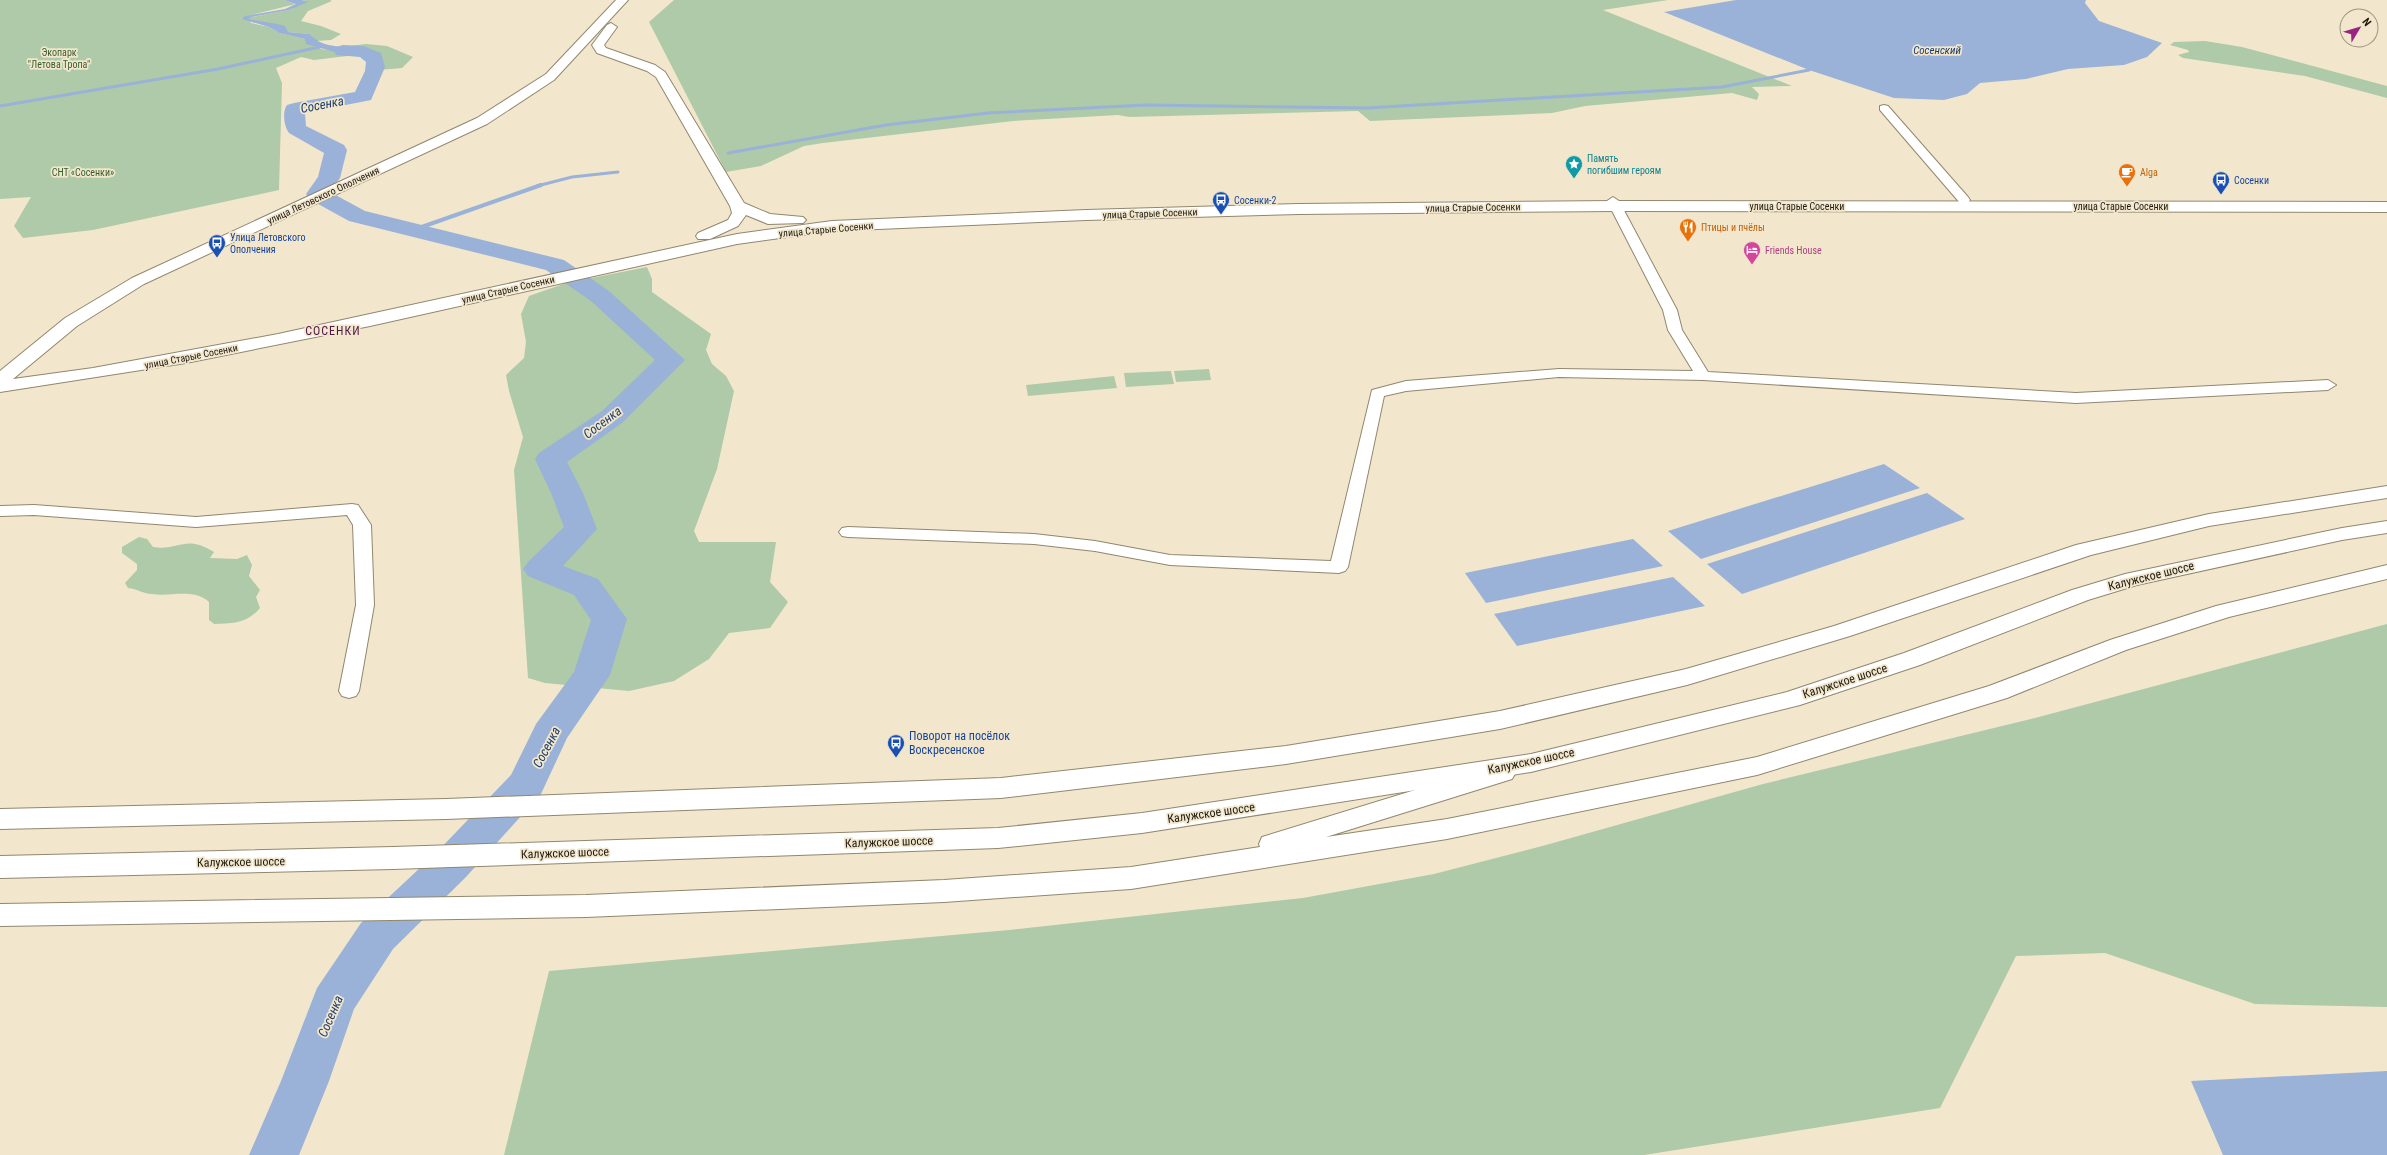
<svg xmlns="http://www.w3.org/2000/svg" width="2387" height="1155" font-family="'Roboto Condensed',sans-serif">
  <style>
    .green { fill: #aecaa8 }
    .water { fill: #9ab2d7 }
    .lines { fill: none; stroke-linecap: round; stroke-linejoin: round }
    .stream-far1 { stroke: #9ab2d7; stroke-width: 3 }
    .stream { stroke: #9ab2d7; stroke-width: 4 }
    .river { fill: #9ab2d7; fill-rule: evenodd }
    .minor-casing { stroke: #91876f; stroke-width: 2 }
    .major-casing { stroke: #91876f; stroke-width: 2 }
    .highway-casing { stroke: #91876f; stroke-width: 2 }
    .minor { fill: #fff; fill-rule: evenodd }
    .major { fill: #fff; fill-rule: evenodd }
    .highway { fill: #fff; fill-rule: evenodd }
    .labels { text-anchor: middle; stroke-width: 3.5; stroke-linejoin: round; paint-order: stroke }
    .far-park-label { font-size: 10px; fill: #355d2b; stroke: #f2e7cd }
    .far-culture-label { font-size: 10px; fill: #0d838f; stroke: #f2e7cd; text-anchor: start }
    .far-food-label { font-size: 10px; fill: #c56008; stroke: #f2e7cd; text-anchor: start }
    .far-transit-label { font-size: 10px; fill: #164399; stroke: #f2e7cd; text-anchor: start }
    .far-street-label { font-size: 10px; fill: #1e1a11; stroke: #f2e7cd }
    .far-hotel-label { font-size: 10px; fill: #b23c85; stroke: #f2e7cd; text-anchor: start }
    .far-water-label { font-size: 11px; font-style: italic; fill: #1d3c6b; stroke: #f2e7cd }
    .far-quarter-label { font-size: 12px; letter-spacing: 1px; fill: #501944; stroke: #f2e7cd }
    .street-label { font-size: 12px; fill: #1e1a11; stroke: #f2e7cd }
    .transit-label { font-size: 12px; fill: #164399; stroke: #f2e7cd; text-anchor: start }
    .water-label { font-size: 13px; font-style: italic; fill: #1d3c6b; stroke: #f2e7cd }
  </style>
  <rect width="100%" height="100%" fill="#f2e7cd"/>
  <g class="green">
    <path d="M0 0H284L296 4 247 16 248 18 289 10 306 1 302 0H330L332 1 308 11 301 21 321 26 341 34 331 40 316 41 310 34 288 32 250 20 251 23 269 27 279 33 305 39 321 49 364 54 314 60 301 57 276 68 282 83 279 190 93 230 23 238 14 226 31 197 0 199Z"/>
    <path d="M674 0H1668L1603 10 1792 86 1752 87 1759 94 1757 100 1732 93 1585 106 1552 113 1370 121 1358 111 1129 117 1118 115 1013 121 823 143 804 146 761 166 726 172 649 22Z"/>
    <path d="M2205 41 2242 47 2387 86V98L2305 76 2183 58 2178 55 2189 52 2188 50 2170 45 2174 42Z"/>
    <path d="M366 44 387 46 413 57 402 68 379 70 383 66 363 49 340 47Z"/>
    <path d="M647 267 652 279V292L711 334 706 350 712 364 726 376 734 391 717 469 694 531 699 542H776L770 582 788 602 770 628 729 633 709 659 674 681 629 691 545 683 528 678 514 470 523 437 509 391 506 375 524 358 526 342 521 314 529 296 566 283Z"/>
    <path d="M1209 369 1211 380 1176 382 1174 371Z"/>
    <path d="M1171 371 1174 384 1126 387 1124 373Z"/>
    <path d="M1114 376 1117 388 1028 396 1026 385Z"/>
    <path d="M139 537 147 539 153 547C180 551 185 534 214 552L210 558 237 559 247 555 252 565 249 576 260 590 256 597 260 608C248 623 232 624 214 624L209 620V602C193 588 171 597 152 594 144 594 137 589 128 588L125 583 137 570V564L122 553V547Z"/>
    <path d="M2387 624V1007L2255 1004 2105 953 2016 956 1940 1108 1644 1155H504L549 971 1009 930 1303 898 1434 874 1546 845 1763 784 2035 718Z"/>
  </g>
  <g class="water">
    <path d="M284 0H302L308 2 289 10 252 17 248 19 277 24 285 26 288 32 310 34C325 53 355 43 373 51 376 53 380 57 383 59V66L379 70 365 73 372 63 364 54 335 52 306 44 305 39 279 33 269 27 242 19 245 16 285 9 296 4Z"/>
    <path d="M1736 0H2086L2085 3 2099 21 2162 43 2147 57 2124 65 2068 69 2026 79 1980 83 1967 94 1944 100 1894 98 1809 70 1664 12Z"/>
    <path d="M1884 464 1920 488 1701 559 1668 531Z"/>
    <path d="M1927 493 1965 519 1742 594 1707 564Z"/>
    <path d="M1633 539 1663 566 1486 603 1465 573Z"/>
    <path d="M1673 577 1705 606 1517 646 1494 614Z"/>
    <path d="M2387 1071V1155H2223L2191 1081Z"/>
  </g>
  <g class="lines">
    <g class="stream-far1">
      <path d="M0 106 218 69 324 46"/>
      <path d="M728 153 886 125 988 113 1146 105 1367 108 1722 87 1809 70 1814 66"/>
      <path d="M537 186 572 177 618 172"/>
    </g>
    <path class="stream" d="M416 229 541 185"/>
    <path class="river" d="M343 45 363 46 381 53 385 67 371 100 305 113 306 126 344 145 347 150 340 178 330 192 365 211 564 260 609 291 685 360 622 423 567 462 583 493 597 529 563 566 598 579 627 619 610 675 567 738 541 794 466 877 393 949 354 1009 329 1081 299 1155H249L281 1081 317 988 361 923 436 853 511 775 536 724 574 672 591 620 574 595 528 576 523 569 528 562 564 527 551 493 535 459 539 453 602 411 655 360 591 301 546 270 349 221 309 199 306 194 318 177 324 153 289 133C284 126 282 112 287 105L294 103 355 92 365 71 366 62 360 57 336 55 334 51 336 47Z"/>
    <g class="minor-casing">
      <g id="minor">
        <path d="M1884 105 1888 106 1968 197 1970 200 1968 203H1960L1880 110V106Z"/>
        <path d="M1613 197 1619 201 1677 310 1682 330 1708 372 2076 393 2328 380 2336 385 2328 390 2076 403 1703 380 1559 377 1406 391 1384 396 1348 567 1345 571 1339 573 1170 565 1095 551 1034 544 848 537 842 536 839 532 842 528 848 527 1034 534 1095 541 1170 555 1331 561 1372 390 1406 381 1559 369 1693 371 1668 330 1663 310 1607 201Z"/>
        <path d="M352 504 358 505 371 525 374 605 359 691 356 696 349 698 342 696 339 691 356 605 353 525 347 515 196 527 34 515 0 516V506L34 505 196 517Z"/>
      </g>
    </g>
    <g class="major-casing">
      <g id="major">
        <path d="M616 0H628L554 80 487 124 144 284 77 326 13 379 93 368 278 334 737 234 832 221 1086 210 1299 204 1616 201 2387 202V212L1616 211 1299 214 1086 220 832 231 737 244 370 326 186 363 0 392V371L65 318 132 278 477 118 546 74Z"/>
        <path d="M611 23 617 27 604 45 606 48 655 65 665 72 744 203 770 214 803 217 806 220 803 223 768 224 746 215 738 226 710 239H698L696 236 698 233 728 220 732 213 730 206 656 77 647 71 597 53 592 45 607 25Z"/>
        <path d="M2387 565V579L2229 617 2126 650 2007 698 1757 775 1447 839 1131 889 944 902 586 917 0 926V904L586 895 944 880 1131 867 1260 847 1259 844 1262 837 1503 763 1512 765 1516 772 1512 779 1326 837 1447 819 1757 757 1989 686 2110 640 2216 606Z"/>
      </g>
    </g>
    <g class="highway-casing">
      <g id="highway">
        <path d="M2387 486V498L2209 526 2091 555 1850 636 1687 685 1500 729 1286 764 1001 798 446 819 0 829V809L446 799 1001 778 1286 746 1500 711 1686 669 1834 626 2076 545 2209 514Z"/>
        <path d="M2387 521V533L2342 540 2137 585 2088 600 1920 665 1800 705 1531 772 1142 833 998 848 393 869 0 878V856L393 847 998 828 1142 813 1531 754 1787 692 1904 653 2072 590 2125 574 2342 528Z"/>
      </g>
    </g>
    <use href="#minor" class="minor"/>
    <use href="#major" class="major"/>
    <use href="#highway" class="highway"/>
  </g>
  <defs>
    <g id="sight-pin" transform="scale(0.9)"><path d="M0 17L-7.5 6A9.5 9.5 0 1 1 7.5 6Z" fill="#0f9aa8" stroke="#f2e7cd"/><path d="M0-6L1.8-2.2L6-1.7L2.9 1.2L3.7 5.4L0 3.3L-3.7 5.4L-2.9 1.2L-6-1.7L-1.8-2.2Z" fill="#fff"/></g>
    <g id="cafe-pin" transform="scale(0.9)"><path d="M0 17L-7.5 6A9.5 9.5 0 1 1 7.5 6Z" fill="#e8710a" stroke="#f2e7cd"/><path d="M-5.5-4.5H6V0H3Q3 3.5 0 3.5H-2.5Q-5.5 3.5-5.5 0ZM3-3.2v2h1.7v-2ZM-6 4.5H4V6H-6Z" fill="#fff"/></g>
    <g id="bus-pin" transform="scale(0.9)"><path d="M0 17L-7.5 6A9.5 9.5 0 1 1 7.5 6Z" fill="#1a4fb4" stroke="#f2e7cd"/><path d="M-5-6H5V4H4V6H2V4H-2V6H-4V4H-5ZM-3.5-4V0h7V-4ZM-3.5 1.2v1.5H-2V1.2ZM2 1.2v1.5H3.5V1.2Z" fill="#fff"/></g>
    <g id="restaurant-pin" transform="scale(0.9)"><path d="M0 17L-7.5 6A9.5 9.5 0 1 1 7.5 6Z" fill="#e8710a" stroke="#f2e7cd"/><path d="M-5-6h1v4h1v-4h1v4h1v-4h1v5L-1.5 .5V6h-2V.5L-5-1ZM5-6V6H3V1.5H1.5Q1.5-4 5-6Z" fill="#fff"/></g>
    <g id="hotel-pin" transform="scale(0.9)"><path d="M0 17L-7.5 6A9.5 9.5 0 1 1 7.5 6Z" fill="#d1479c" stroke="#f2e7cd"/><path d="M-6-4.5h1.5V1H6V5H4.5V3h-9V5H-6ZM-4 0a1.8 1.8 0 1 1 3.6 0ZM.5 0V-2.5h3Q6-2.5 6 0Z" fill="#fff"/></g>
  </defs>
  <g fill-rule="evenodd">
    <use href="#sight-pin" x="1574" y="164"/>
    <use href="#cafe-pin" x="2127" y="172"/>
    <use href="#bus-pin" x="2221" y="180"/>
    <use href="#bus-pin" x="1221" y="200"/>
    <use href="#restaurant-pin" x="1688" y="227"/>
    <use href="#bus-pin" x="217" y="243"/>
    <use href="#hotel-pin" x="1752" y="250"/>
    <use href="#bus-pin" x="896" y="743"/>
  </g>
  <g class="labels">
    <g class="far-park-label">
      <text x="59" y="56">Экопарк<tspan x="59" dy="12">"Летова Тропа"</tspan></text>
      <text x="83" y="176">СНТ «Сосенки»</text>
    </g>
    <g class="far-culture-label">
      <text x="1587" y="162">Память<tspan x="1587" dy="12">погибшим героям</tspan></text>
    </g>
    <g class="far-food-label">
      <text x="2140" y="176">Alga</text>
      <text x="1701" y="231">Птицы и пчёлы</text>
    </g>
    <g class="far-transit-label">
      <text x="2234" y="184">Сосенки</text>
      <text x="1234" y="204">Сосенки-2</text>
      <text x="230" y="241">Улица Летовского<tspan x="230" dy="12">Ополчения</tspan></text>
    </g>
    <g class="far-street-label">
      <text transform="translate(323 195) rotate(-25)" y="4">улица Летовского Ополчения</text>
      <text x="1797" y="210">улица Старые Сосенки</text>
      <text x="2121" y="210">улица Старые Сосенки</text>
      <text transform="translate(1473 207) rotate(-1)" y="4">улица Старые Сосенки</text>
      <text transform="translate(1150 213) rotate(-2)" y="4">улица Старые Сосенки</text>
      <text transform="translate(826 229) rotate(-5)" y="4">улица Старые Сосенки</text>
      <text transform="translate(508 289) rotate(-13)" y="4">улица Старые Сосенки</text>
      <text transform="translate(191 356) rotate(-11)" y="4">улица Старые Сосенки</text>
    </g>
    <g class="far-hotel-label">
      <text x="1765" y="254">Friends House</text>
    </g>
    <g class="far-water-label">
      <text x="1937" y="54">Сосенский</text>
    </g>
    <g class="far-quarter-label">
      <text x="333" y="335">СОСЕНКИ</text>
    </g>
    <g class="street-label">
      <text transform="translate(2151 576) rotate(-14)" y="4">Калужское шоссе</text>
      <text transform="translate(1845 681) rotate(-18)" y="4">Калужское шоссе</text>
      <text transform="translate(1531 761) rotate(-12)" y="4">Калужское шоссе</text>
      <text transform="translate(1211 813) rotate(-8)" y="4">Калужское шоссе</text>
      <text transform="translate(889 842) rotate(-2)" y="4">Калужское шоссе</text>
      <text transform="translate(565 853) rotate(-2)" y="4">Калужское шоссе</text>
      <text transform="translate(241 862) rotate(-1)" y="4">Калужское шоссе</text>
    </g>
    <g class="transit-label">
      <text x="909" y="740">Поворот на посёлок<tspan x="909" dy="14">Воскресенское</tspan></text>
    </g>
    <g class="water-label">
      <text transform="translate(322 104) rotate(-11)" y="5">Сосенка</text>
      <text transform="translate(602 422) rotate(-37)" y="5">Сосенка</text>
      <text transform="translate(546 747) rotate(-62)" y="5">Сосенка</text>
      <text transform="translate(330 1016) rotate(-67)" y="5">Сосенка</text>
    </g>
  </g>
  <g transform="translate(2359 28) rotate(52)"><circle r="19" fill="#f2e7cd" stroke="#9d9582"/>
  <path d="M0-3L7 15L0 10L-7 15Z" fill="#992481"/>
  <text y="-6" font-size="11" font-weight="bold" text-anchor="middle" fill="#1e1a11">N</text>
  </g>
</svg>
